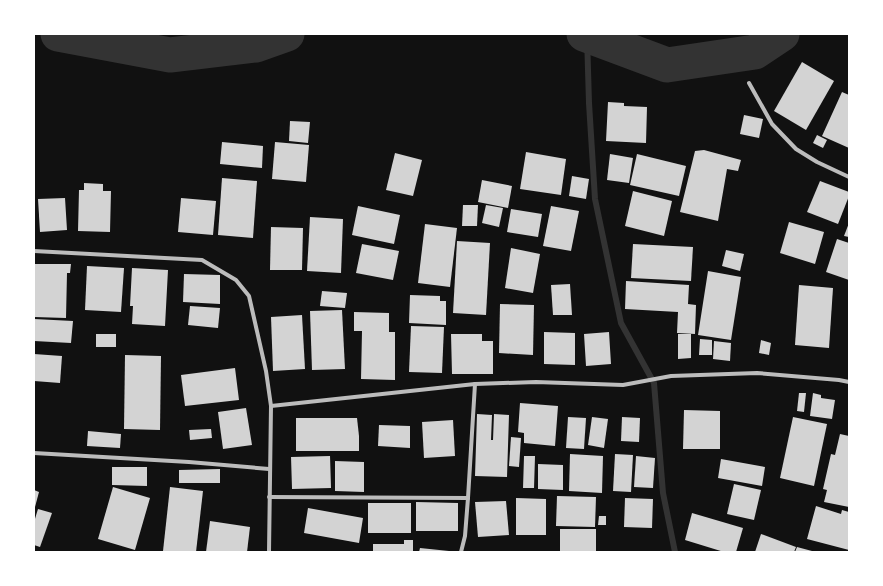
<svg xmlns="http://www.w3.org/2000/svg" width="883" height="586" font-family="'DM Sans',sans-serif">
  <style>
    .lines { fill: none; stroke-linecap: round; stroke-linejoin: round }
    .stream { stroke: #333; stroke-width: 6 }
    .river { stroke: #333; stroke-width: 35 }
    .building { fill: #d3d3d3 }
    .minor { stroke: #bcbcbc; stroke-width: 4 }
  </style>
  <rect width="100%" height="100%" fill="#111"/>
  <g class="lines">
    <path class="stream" d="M587 36 589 103 595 199 621 323 654 383 663 493 675 552"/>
    <g class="river">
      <path d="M58 34 170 55 256 45 287 34"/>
      <path d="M584 34 667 65 755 52 782 34"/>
    </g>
  </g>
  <g class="building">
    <path d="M802 62 834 81 806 130 774 111Z"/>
    <path d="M842 92 849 95V148L822 136Z"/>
    <path d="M608 102 624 103V106L647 107 646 143 606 141Z"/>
    <path d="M744 115 763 119 759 138 740 134Z"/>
    <path d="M290 121 310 122 308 143 289 141Z"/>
    <path d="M817 135 827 140 823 148 813 143Z"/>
    <path d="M222 142 263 146 262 168 220 164Z"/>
    <path d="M275 142 309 145 306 182 272 179Z"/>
    <path d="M704 150 741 160 738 171 727 169 718 221 680 212 695 151Z"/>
    <path d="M526 152 566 159 561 195 520 189Z"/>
    <path d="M395 153 422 160 413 196 386 190Z"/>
    <path d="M610 154 633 158 629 183 607 180Z"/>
    <path d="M637 154 686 166 679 196 630 185Z"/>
    <path d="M572 176 589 179 586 199 569 196Z"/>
    <path d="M222 178 257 181 253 238 218 235Z"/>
    <path d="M482 180 512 186 508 208 478 202Z"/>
    <path d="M820 181 849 192V196L838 224 807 212Z"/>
    <path d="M84 183 103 184V191H111L110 232 78 231 79 190H84Z"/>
    <path d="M633 191 672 201 664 236 625 226Z"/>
    <path d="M65 198 67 230 40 232 38 199Z"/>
    <path d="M181 198 216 201 213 235 178 232Z"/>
    <path d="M463 205H478L477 226H462Z"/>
    <path d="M486 205 503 208 499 227 482 223Z"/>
    <path d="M358 206 400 215 394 244 352 235Z"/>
    <path d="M551 206 579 211 571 251 543 246Z"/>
    <path d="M511 209 542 214 538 237 507 232Z"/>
    <path d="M310 217 343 219 341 273 307 271Z"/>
    <path d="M789 222 824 232 815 264 780 253Z"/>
    <path d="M849 223V237L844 236Z"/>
    <path d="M425 224 457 228 450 287 418 283Z"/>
    <path d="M271 227 303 228 302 270H270Z"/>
    <path d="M837 239 849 243V280L826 272Z"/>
    <path d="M457 241 490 243 486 315 453 313Z"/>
    <path d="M362 244 399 251 393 280 356 273Z"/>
    <path d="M633 244 693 247 691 281 631 278Z"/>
    <path d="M511 248 540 254 533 293 505 288Z"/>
    <path d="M726 250 744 254 740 271 722 266Z"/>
    <path d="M34 264H71L70 273H67L66 318 34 317Z"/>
    <path d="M87 266 124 268 121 312 85 310Z"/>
    <path d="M132 268 168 270 165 326 132 324 133 306H130Z"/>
    <path d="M708 271 741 277 731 340 698 335Z"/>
    <path d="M184 274 220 275V304L183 302Z"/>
    <path d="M626 281 689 285 688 304 696 305 695 334 677 333 678 312 625 309Z"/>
    <path d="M570 284 572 315H553L551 285Z"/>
    <path d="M799 285 833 288 829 348 795 345Z"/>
    <path d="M322 291 347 293 345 308 320 306Z"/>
    <path d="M410 295 440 296V301H446V325L409 323Z"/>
    <path d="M500 304 534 305 533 355 499 353Z"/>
    <path d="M190 306 220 308 218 328 188 325Z"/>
    <path d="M342 310 345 369 312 370 310 311Z"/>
    <path d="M354 312 389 313V332H395V380L361 379 362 331H354Z"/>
    <path d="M302 315 305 369 273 371 271 317Z"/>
    <path d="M34 319 73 321 71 343 34 341Z"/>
    <path d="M411 326 444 327 442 373 409 372Z"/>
    <path d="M544 332 575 333V365L544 364Z"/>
    <path d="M609 332 611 364 586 366 584 334Z"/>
    <rect x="96" y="334" width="20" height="13"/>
    <path d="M451 334H482V341H493V374H452Z"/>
    <path d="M678 334H691V358L678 359Z"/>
    <path d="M700 339 712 340V355H699Z"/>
    <path d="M761 340 771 343 769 355 759 353Z"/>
    <path d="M714 341 731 343 730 361 713 359Z"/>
    <path d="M34 354 62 356 60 383 34 381Z"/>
    <path d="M125 355 161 356 160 430 124 429Z"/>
    <path d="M235 368 239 400 185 406 181 375Z"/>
    <path d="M799 393H806L804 412 797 411Z"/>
    <path d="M813 393 821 395V398L835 400 832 419 810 416Z"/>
    <path d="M520 403 558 406 555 446 524 443V433L518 432Z"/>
    <path d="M246 408 252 445 223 449 218 412Z"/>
    <path d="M684 410 720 411V449H683Z"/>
    <path d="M477 414 492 415 491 440H493L494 414 509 415 507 477 475 476Z"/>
    <path d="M568 417 586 418 584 449 566 448Z"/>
    <path d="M592 417 608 419 604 448 588 445Z"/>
    <path d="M622 417 640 418 639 442 621 441Z"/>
    <path d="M793 417 827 424 814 486 780 478Z"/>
    <path d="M296 418H357L359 436V451H296Z"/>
    <path d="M453 420 455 456 424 458 422 422Z"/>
    <path d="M379 425 410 426V448L378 446Z"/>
    <path d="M211 429 212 438 190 440 189 430Z"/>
    <path d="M88 431 121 434 120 448 87 446Z"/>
    <path d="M840 434 849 436V507L824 502 827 490 823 489 831 454 835 455Z"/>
    <path d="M511 437 521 438 519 467 509 466Z"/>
    <path d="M570 454 603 456 602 493 569 491Z"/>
    <path d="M615 454 633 455 631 492 613 491Z"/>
    <path d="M330 456 331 488 292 489 291 457Z"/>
    <path d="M524 456H535L534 488H523Z"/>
    <path d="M636 456 655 458 653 488 634 487Z"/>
    <path d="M721 459 765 467 762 486 718 478Z"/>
    <path d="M335 461 364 462V492L335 491Z"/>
    <path d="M538 464 563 465V490L538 489Z"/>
    <path d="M112 467H147V486L112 485Z"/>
    <path d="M220 469V483H179V470Z"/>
    <path d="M734 484 761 490 754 520 727 514Z"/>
    <path d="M113 487 150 498 135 550 98 539Z"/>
    <path d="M170 487 203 491 196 552 163 551Z"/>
    <path d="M34 490 39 492 35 507H34Z"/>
    <path d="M557 496 596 497 595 527 556 526Z"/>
    <path d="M516 498 546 499V535H516Z"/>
    <path d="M625 498 653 499 652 528 624 527Z"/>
    <path d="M506 501 509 535 478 537 475 502Z"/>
    <path d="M416 502 458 503V531H416Z"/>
    <rect x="368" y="503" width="43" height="30"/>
    <path d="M816 506 841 514 842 510 849 512V550L807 539Z"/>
    <path d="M308 508 363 518 359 543 304 533Z"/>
    <path d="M38 509 52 513 40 547 34 545V522Z"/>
    <path d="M692 513 743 528 736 552H724L685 540Z"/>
    <path d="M599 516H606V525H598Z"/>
    <path d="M210 521 250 527 247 552H206Z"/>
    <rect x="560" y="529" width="36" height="23"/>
    <path d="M761 534 796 547 794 552H755Z"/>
    <path d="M404 540H413V552H373V544H404Z"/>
    <path d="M797 547 812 551V552H795Z"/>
    <path d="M420 548 449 551V552H419Z"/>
  </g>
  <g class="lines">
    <g class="minor">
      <path d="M749 83 772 124 796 149 817 162 849 177"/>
      <path d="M34 251 202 260 236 280 249 296 266 371 271 406 269 552"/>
      <path d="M271 406 475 384 536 382 623 385 671 376 757 373 839 380 849 382"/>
      <path d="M34 453 189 462 269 469"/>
      <path d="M269 497 468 498"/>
      <path d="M461 552 465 536 468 498 475 384"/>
    </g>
  </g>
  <rect width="883" height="586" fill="none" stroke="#ffffff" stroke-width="70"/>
</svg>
